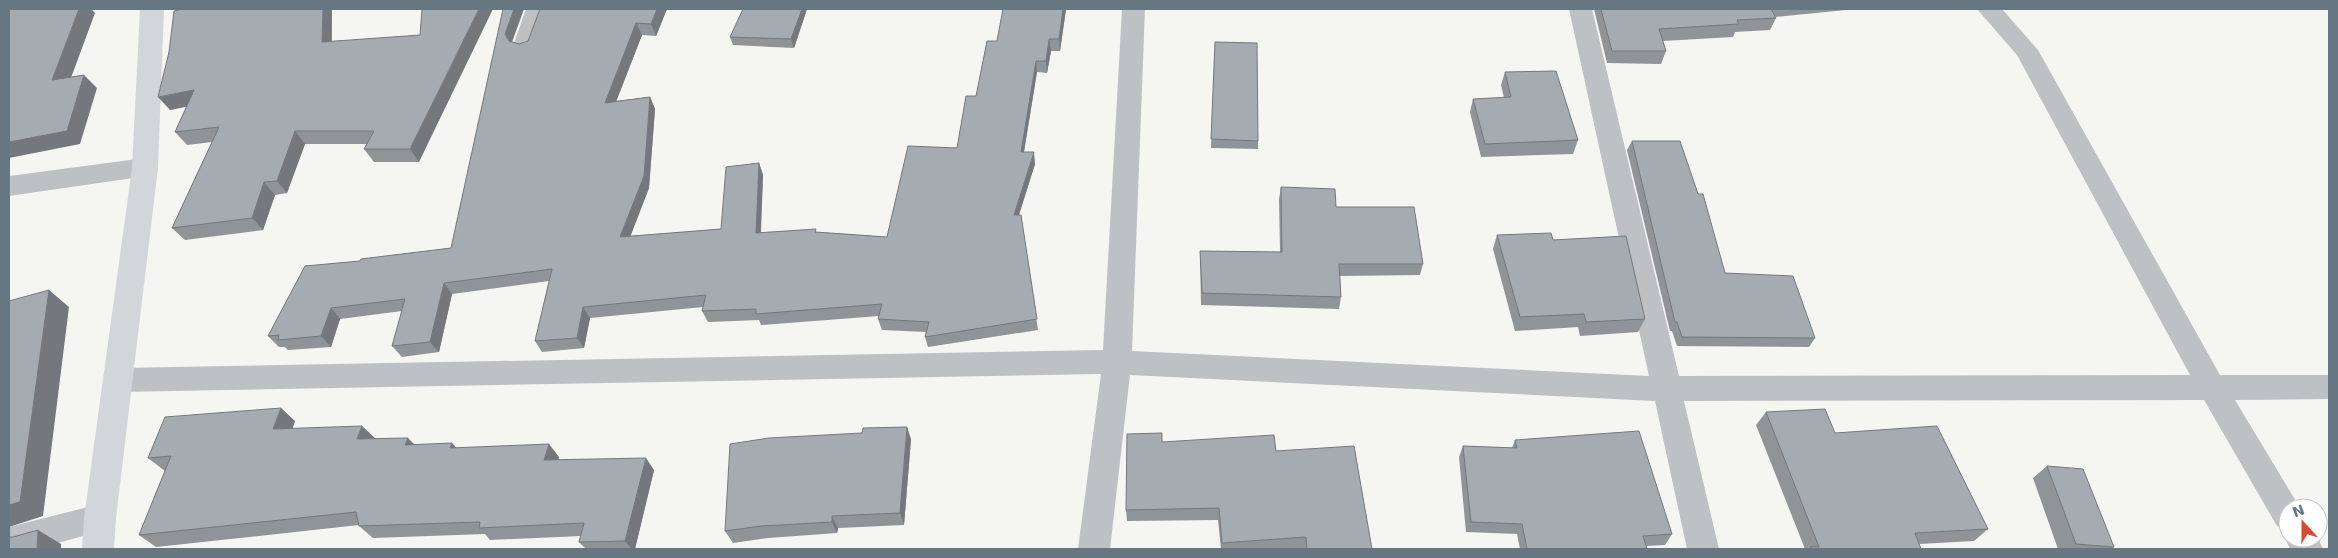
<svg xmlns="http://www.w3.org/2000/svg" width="2338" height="558" font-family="'DejaVu Sans',sans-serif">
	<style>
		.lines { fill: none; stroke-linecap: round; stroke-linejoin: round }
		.minor { fill: #bdc1c4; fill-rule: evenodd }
		.primary { fill: #d2d6d9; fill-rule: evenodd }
		.wall { fill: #8e9498 }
		.shaded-wall { fill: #74787c }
		.building { fill: #a5acb1; stroke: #74787c }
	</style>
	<rect width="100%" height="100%" fill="#f5f5f2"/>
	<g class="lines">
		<!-- minor -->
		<path class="minor" d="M 526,9 L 549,9 L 533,52 L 525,54 L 517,52 L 513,46 Z
			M 1122,9 L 1145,9 L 1132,351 L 1649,376 L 1569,9 L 1592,9 L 1679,376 L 2190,375 L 2017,55 L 1977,9 L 2002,9 L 2038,50 L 2220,375 L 2329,375 L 2329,399 L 2235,400 L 2300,508 L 2288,508 L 2288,530 L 2277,526 L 2204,400 L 1684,401 L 1719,549 L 1687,549 L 1655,401 L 1130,375 L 1110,549 L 1078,549 L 1101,374 L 119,392 L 109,389 L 104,380 L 109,371 L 119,368 L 1103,350 Z
			M 145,158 L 154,161 L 158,168 L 154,175 L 9,196 L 9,176 Z
			M 100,504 L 111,508 L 116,518 L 111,528 L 37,549 L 9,549 L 9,527 Z
			M 2288,532 L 2288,538 L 2318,538 L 2323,549 L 2290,549 L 2285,538 Z"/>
		<!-- primary -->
		<path class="primary" d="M 140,9 L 164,9 L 158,168 L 116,518 L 114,549 L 82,549 L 84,518 L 132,168 Z"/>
	</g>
	<!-- wall -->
	<path class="wall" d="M 183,9 L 332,9 L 332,42 L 420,35 L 419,162 L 374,162 L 364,149 L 367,144 L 305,144 L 287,193 L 275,195 L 263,230 L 185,240 L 172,228 L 212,142 L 187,145 L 175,132 L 187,106 L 170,110 L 169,52 Z
		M 667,9 L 656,36 L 642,35 L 616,101 L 650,97 L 655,109 L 649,188 L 630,236 L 721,229 L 759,163 L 763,175 L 761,233 L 817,232 L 887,237 L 957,148 L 997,41 L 1066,9 L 1060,51 L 1051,51 L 1047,73 L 1037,72 L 1024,152 L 1035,164 L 1019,215 L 1021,215 L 1038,330 L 928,347 L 925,337 L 926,332 L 882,330 L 878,319 L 879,316 L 761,325 L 759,320 L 708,322 L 702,311 L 703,307 L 590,318 L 584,348 L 542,352 L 535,341 L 549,281 L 452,294 L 439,352 L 402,357 L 392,346 L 402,311 L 340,319 L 331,347 L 288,350 L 285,347 L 279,347 L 268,336 L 360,261 L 451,248 L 512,42 L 519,44 Z
		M 807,9 L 794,48 L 733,45 L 730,37 Z
		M 1594,9 L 1856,9 L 1775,17 L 1776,18 L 1770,30 L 1735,32 L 1733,37 L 1663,41 L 1666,51 L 1661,64 L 1607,63 Z
		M 1215,42 L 1258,141 L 1258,149 L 1211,148 Z
		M 1505,72 L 1578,140 L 1573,154 L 1481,157 L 1470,112 L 1473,99 L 1504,98 L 1501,85 Z
		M 1632,141 L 1725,273 L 1815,338 L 1809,347 L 1677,346 L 1672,331 L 1670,331 L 1627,150 Z
		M 1281,187 L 1336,207 L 1423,264 L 1420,275 L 1340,276 L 1341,297 L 1339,309 L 1201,305 L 1200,251 L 1280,252 L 1279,199 Z
		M 1497,235 L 1553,240 L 1645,319 L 1638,332 L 1580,336 L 1578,327 L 1515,331 L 1493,249 Z
		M 1766,412 L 1835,433 L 1988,529 L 1974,541 L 1919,544 L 1921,549 L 1805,549 L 1756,425 Z
		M 295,421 L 292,428 L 375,438 L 414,444 L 559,457 L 558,460 L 654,470 L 635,549 L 586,549 L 579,542 L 581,536 L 490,540 L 485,534 L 373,538 L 359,526 L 359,525 L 156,547 L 139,535 L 165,471 L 148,458 Z
		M 911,439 L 904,525 L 838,528 L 837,533 L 768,538 L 733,543 L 725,531 Z
		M 1515,440 L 1672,534 L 1665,545 L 1646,546 L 1647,549 L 1520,549 L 1517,534 L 1466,532 L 1459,457 L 1463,446 L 1512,448 Z
		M 1162,442 L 1276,451 L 1372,549 L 1304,549 L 1304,548 L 1285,549 L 1221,549 L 1218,520 L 1127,521 L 1126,510 Z
		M 2047,466 L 2114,547 L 2111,549 L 2058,549 L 2033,478 Z"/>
	<!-- shaded-wall -->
	<path class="shaded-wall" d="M 79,9 L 92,9 L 92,10 L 95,13 L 65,94 L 52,80 Z
		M 323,9 L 332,9 L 331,55 L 322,42 Z
		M 479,9 L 493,9 L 419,162 L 410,149 Z
		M 514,9 L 524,9 L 511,45 L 505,34 Z
		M 657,9 L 667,9 L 656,36 L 651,24 Z
		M 802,9 L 807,9 L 794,48 L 791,39 Z
		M 1063,9 L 1066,9 L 1060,51 L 1059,39 Z
		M 636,23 L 642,35 L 611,115 L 605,103 Z
		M 1049,39 L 1051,51 L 1047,73 L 1046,61 Z
		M 1036,61 L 1037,72 L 1022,163 L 1021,152 Z
		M 84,75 L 97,88 L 80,144 L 9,158 L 9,142 Z
		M 194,90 L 205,103 L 170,110 L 158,97 Z
		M 650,97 L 655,109 L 649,188 L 626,248 L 620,237 Z
		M 295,131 L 305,144 L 287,193 L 277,181 Z
		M 1034,152 L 1035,164 L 1015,227 L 1014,215 Z
		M 759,163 L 763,175 L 760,245 L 756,233 Z
		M 264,182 L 275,195 L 263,230 L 252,218 Z
		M 444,283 L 452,294 L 439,352 L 430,342 Z
		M 49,290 L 69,307 L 43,516 L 9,527 L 9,505 Z
		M 583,307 L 590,318 L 584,348 L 577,338 Z
		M 331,308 L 340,319 L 331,347 L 321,336 Z
		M 281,408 L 295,421 L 288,442 L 273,429 Z
		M 362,426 L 375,438 L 357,439 Z
		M 907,427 L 911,439 L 904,525 L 900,513 Z
		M 408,438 L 420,450 L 405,445 Z
		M 452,443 L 464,456 L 450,448 Z
		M 549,444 L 559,457 L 554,473 L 544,460 Z
		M 646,458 L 654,470 L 635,549 L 632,549 L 625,541 Z
		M 832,516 L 838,528 L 837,533 L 832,522 Z
		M 38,530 L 61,544 L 61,549 L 37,549 Z"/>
	<!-- building -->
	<path class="building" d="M 9,9 L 79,9 L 52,80 L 84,75 L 67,131 L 9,142 Z
		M 183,9 L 323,9 L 322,42 L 420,35 L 422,9 L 479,9 L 410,149 L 364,149 L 374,131 L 295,131 L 277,181 L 264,182 L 252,218 L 172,228 L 219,127 L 175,132 L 194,90 L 158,97 L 169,52 L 174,11 Z
		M 503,9 L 514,9 L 505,34 L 509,41 L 519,44 L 528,41 L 540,9 L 657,9 L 651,24 L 636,23 L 605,103 L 650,97 L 644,176 L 620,237 L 721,229 L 726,167 L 759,163 L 756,233 L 816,229 L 815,232 L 887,237 L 908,146 L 957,148 L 966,96 L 976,96 L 987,41 L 997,41 L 1003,9 L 1063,9 L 1059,39 L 1049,39 L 1046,61 L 1036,61 L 1021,152 L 1034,152 L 1014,215 L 1021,215 L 1037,319 L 925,337 L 929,322 L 878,319 L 882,304 L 756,314 L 756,309 L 702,311 L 706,295 L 583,307 L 577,338 L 535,341 L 552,269 L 444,283 L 430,342 L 392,346 L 405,299 L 331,308 L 321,336 L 278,340 L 279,335 L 268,336 L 305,266 L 360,261 L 361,259 L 451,248 Z
		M 743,9 L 802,9 L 791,39 L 730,37 Z
		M 1601,9 L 1771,9 L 1776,18 L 1737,20 L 1739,24 L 1659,29 L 1666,51 L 1612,51 Z
		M 1215,42 L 1257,43 L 1258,141 L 1211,139 Z
		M 1556,71 L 1578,140 L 1485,144 L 1473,99 L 1511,97 L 1505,72 Z
		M 1632,141 L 1680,141 L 1698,194 L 1703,194 L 1725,273 L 1793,276 L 1815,338 L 1682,337 L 1677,322 L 1675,322 Z
		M 1281,187 L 1335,189 L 1336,207 L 1414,207 L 1423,264 L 1339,264 L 1341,297 L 1202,293 L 1200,251 L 1282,252 Z
		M 1551,233 L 1553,240 L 1626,236 L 1645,319 L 1586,322 L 1584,314 L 1520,317 L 1497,235 Z
		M 49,290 L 20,502 L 9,505 L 9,301 Z
		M 281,408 L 273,429 L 362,426 L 357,439 L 408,438 L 405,445 L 452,443 L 450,448 L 549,444 L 544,460 L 646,458 L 625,541 L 579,542 L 584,523 L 479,528 L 480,522 L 359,526 L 356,512 L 139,535 L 171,456 L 148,458 L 165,417 Z
		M 1825,409 L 1835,433 L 1937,426 L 1988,529 L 1915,533 L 1921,549 L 1811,549 L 1810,547 L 1819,547 L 1766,412 Z
		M 907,427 L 900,513 L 832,516 L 832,522 L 761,526 L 725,531 L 730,444 L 769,438 L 862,433 L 863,428 Z
		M 1639,431 L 1672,534 L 1643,536 L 1647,549 L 1527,549 L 1522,524 L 1471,522 L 1463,446 L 1517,448 L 1515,440 Z
		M 1162,433 L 1162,442 L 1274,435 L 1276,451 L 1354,446 L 1372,549 L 1307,549 L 1306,537 L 1222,543 L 1219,508 L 1126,510 L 1127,434 Z
		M 2047,466 L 2083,469 L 2114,547 L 2076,544 Z
		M 38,530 L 37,549 L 9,549 L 9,537 L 13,537 Z"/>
	<!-- border -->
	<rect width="2338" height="558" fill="none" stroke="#677781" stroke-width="20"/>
	<!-- north arrow -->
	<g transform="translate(2303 523) rotate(339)"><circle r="24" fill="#ffffff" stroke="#c2c9cd"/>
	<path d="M0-4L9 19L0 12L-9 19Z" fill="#d64b32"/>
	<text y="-8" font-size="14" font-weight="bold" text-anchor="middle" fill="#677781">N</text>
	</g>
</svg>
